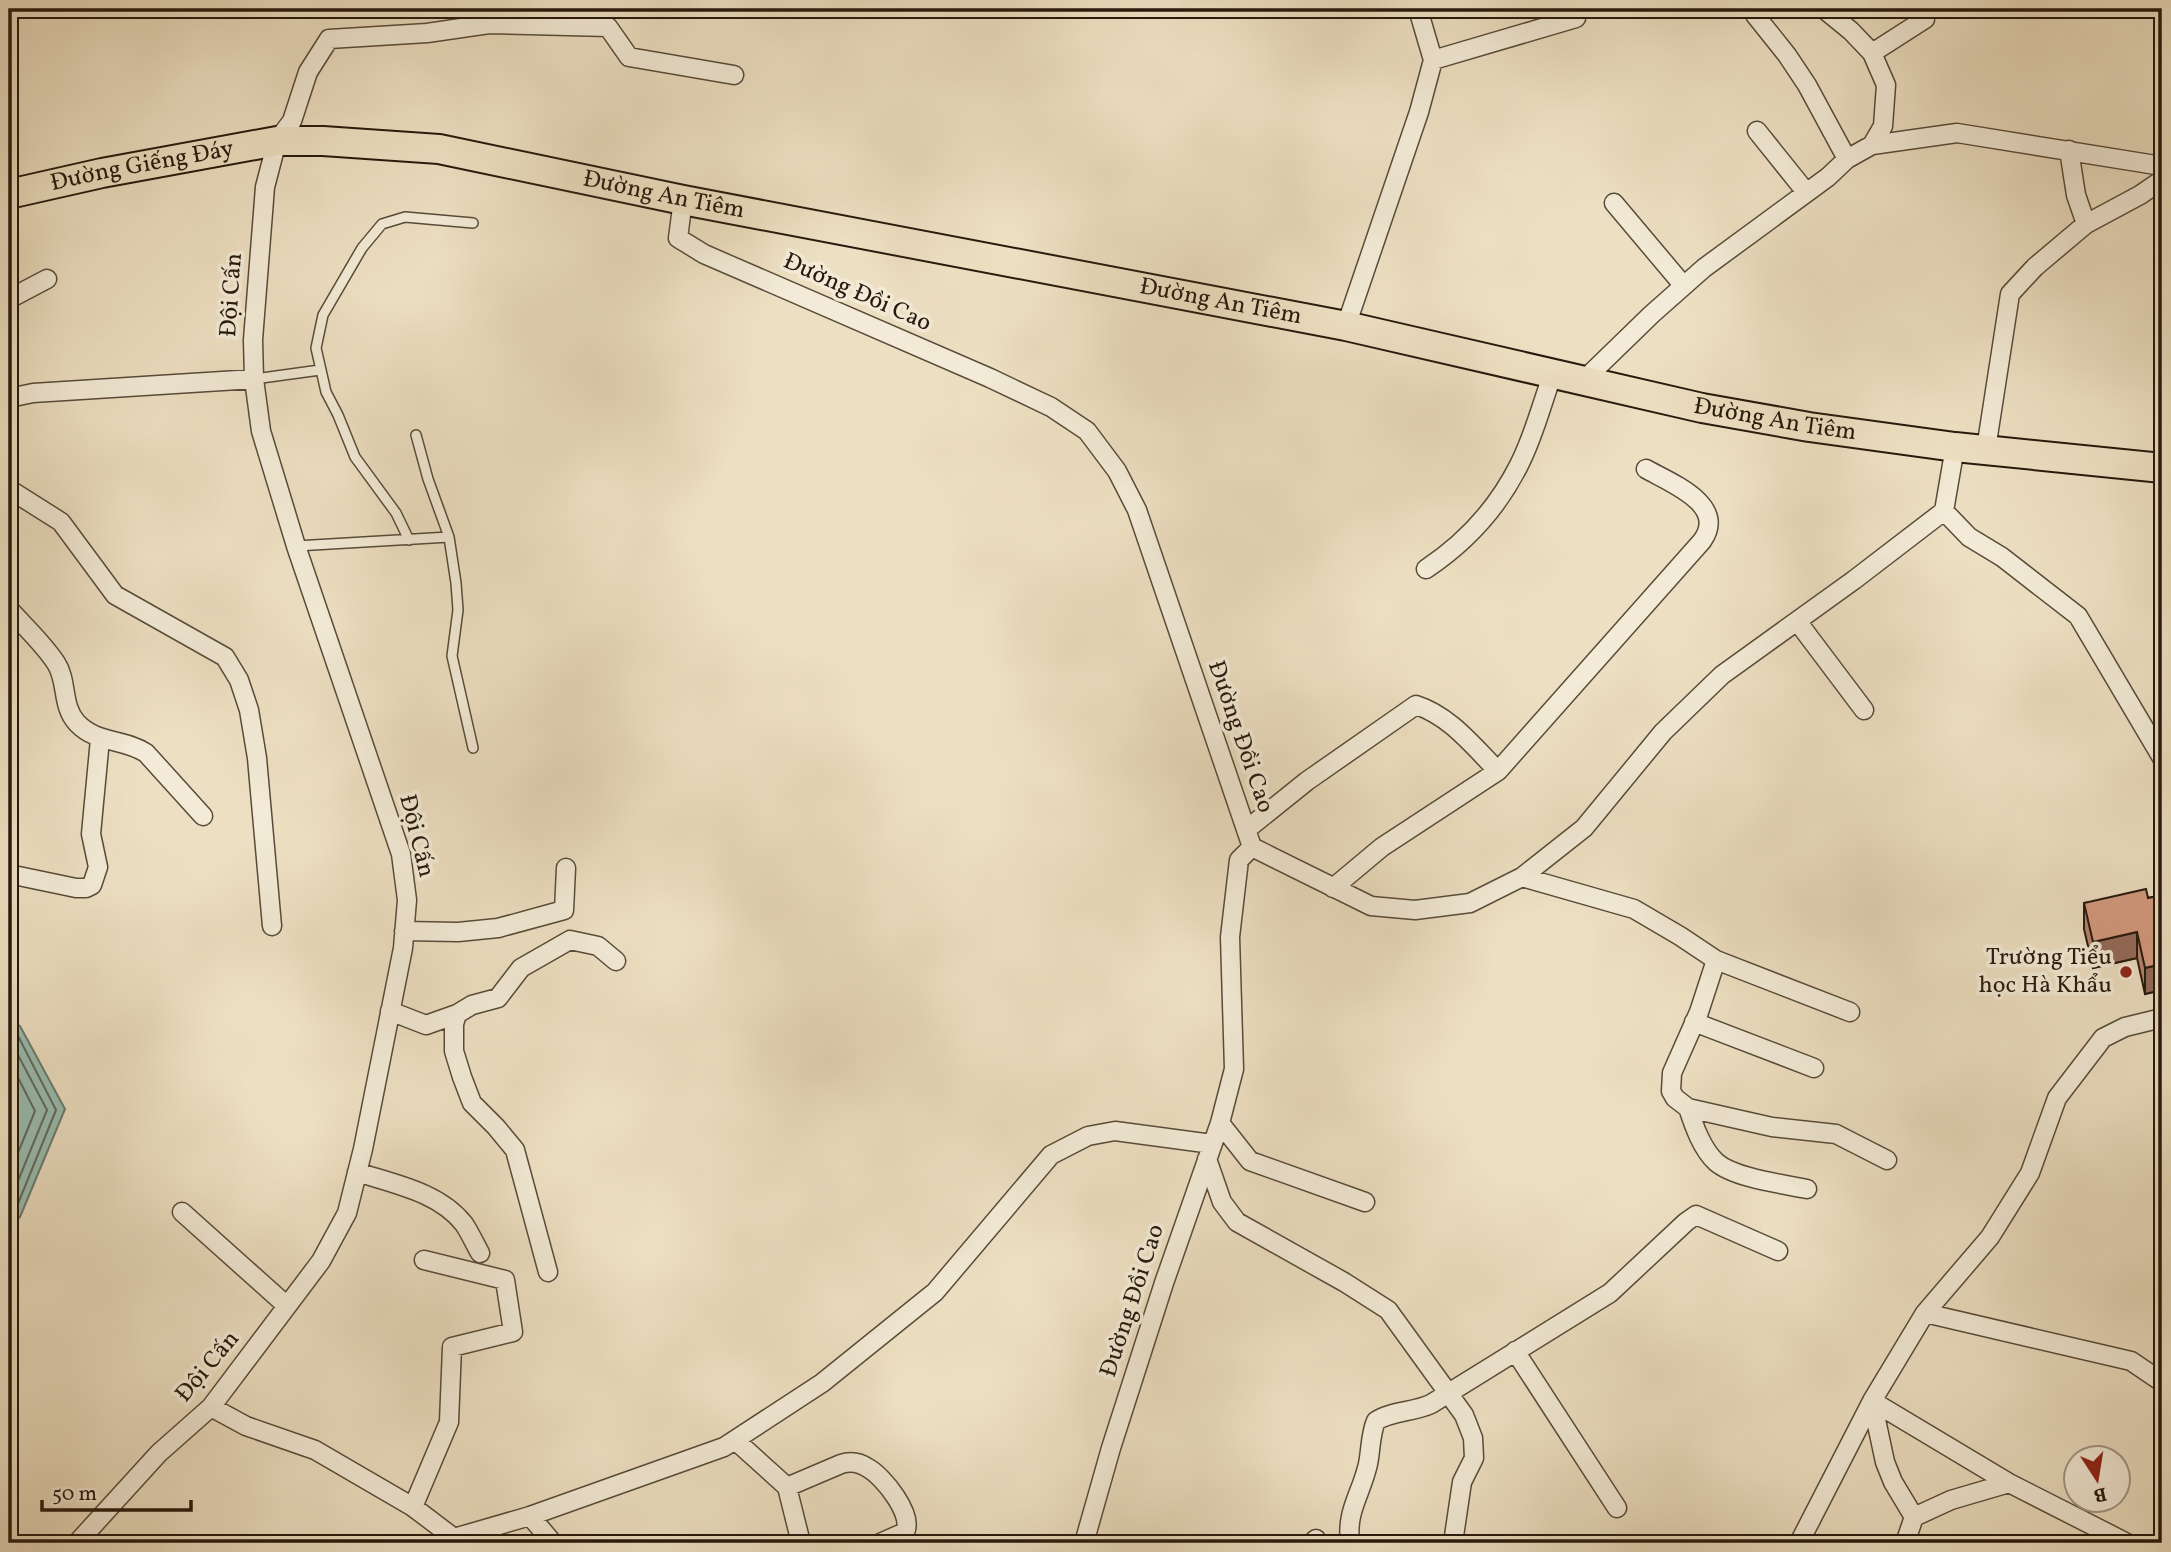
<svg xmlns="http://www.w3.org/2000/svg" width="2171" height="1552" font-family="Vollkorn,serif">
	<style>
		.water { fill: #99bdb1; stroke: #6b7b6f; stroke-width: 2 }
		.lines { fill: none; stroke-linecap: round; stroke-linejoin: round }
		.shore { stroke: #606b5f; stroke-width: 2 }
		.service-casing { stroke: #584b3a; stroke-width: 12 }
		.minor-casing { stroke: #584b3a; stroke-width: 21 }
		.primary-casing { stroke: #26190d; stroke-width: 32 }
		.service { stroke: #f3ebd7; stroke-width: 9 }
		.minor { stroke: #f3ebd7; stroke-width: 18 }
		.primary { stroke: #ede0c2; stroke-width: 28 }
		.wall { fill: #b6856e; stroke: #26190d; stroke-width: 2 }
		.shaded-wall { fill: #946c5a; stroke: #26190d; stroke-width: 2 }
		.building { fill: #d49b80; stroke: #26190d; stroke-width: 2 }
		.poi-dot { fill: #8f2418; stroke: #f3ebd7; stroke-width: 2.5 }
		.labels { text-anchor: middle; dominant-baseline: central; stroke-width: 7; stroke-linejoin: round; paint-order: stroke }
		.street-label { font-size: 24px; fill: #26190d; stroke: #f3ebd7 }
		.poi-label { font-size: 24px; fill: #26190d; stroke: #f3ebd7; text-anchor: end }
	</style>
	<rect width="100%" height="100%" fill="#ede0c2"/>
	<filter id="stains"><feTurbulence type="fractalNoise" baseFrequency=".00286" numOctaves="4"/><feColorMatrix values="0 0 0 0 .2 0 0 0 0 .09 0 0 0 0 .02 0 0 0 .5 -.17"/></filter>
	<radialGradient id="worn" r=".72"><stop offset=".6" stop-color="#630" stop-opacity="0"/><stop offset="1" stop-color="#630" stop-opacity=".3"/></radialGradient>
	<!-- water -->
	<path class="water" d="M 9,1021 L 20,1026 L 65,1109 L 20,1217 L 9,1225 Z"/>
	<g class="lines">
		<!-- shore -->
		<path class="shore" d="M 9,1029 L 16,1032 L 56,1110 L 15,1211 L 9,1216
			M 9,1038 L 47,1110 L 9,1203
			M 9,1060 L 35,1111 L 9,1175"/>
		<defs>
			<path id="service" d="M 254,379 L 320,370
				M 416,435 L 428,479 L 449,537 L 456,583 L 458,610 L 452,656 L 473,748
				M 409,540 L 396,513 L 355,457 L 338,415 L 326,392 L 316,348 L 323,315 L 362,248 L 382,224 L 405,217 L 473,223
				M 296,546 L 449,537"/>
			<path id="minor" d="M 1824,9 L 1851,31 L 1872,53 L 1886,85 L 1883,126 L 1872,145
				M 1755,15 L 1787,55 L 1807,85 L 1847,159
				M 1872,53 L 1925,19 L 1925,9
				M 1433,60 L 1576,18
				M 1757,131 L 1806,192
				M 2069,150 L 2076,195 L 2086,224
				M 683,200 L 678,238 L 704,254 L 990,378 L 1051,407 L 1087,431 L 1117,471 L 1137,510 L 1252,847 L 1239,860 L 1230,937 L 1234,1069 L 1220,1123 L 1164,1283 L 1111,1448 L 1084,1543
				M 1614,203 L 1683,285
				M 9,299 L 47,279
				M 1346,326 L 1419,112 L 1433,60 L 1418,9
				M 1584,380 L 1652,314 L 1704,268 L 1828,177 L 1847,159 L 1872,145 L 1957,133 L 2162,166
				M 9,398 L 33,393 L 254,379
				M 1986,449 L 2010,294 L 2035,267 L 2086,224 L 2140,195 L 2162,180
				M 9,489 L 61,522 L 115,595 L 225,657 L 239,680 L 249,710 L 257,758 L 272,926
				M 1944,511 L 1969,537 L 2002,557 L 2078,616 L 2162,758
				M 1426,569 C 1465,543 1498,507 1519,465 C 1534,436 1542,403 1553,373
				M 9,609 C 24,626 43,643 56,663 C 68,681 61,706 77,723 C 97,744 123,738 146,753 L 203,816
				M 1797,621 L 1864,710
				M 1246,830 L 1307,781 L 1416,705 C 1450,716 1473,746 1498,771
				M 1252,847 L 1371,906 L 1415,910 L 1470,903 L 1522,877 L 1584,828 L 1663,732 L 1722,675 L 1854,580 L 1944,511 L 1955,447
				M 9,874 L 76,888 L 86,888 L 92,885 L 98,867 L 91,834 L 100,739
				M 1522,877 L 1634,909 L 1680,936 L 1716,960 L 1699,1012 L 1672,1073 L 1671,1091 L 1675,1098 L 1688,1108 L 1772,1127 L 1836,1134 L 1887,1160
				M 1333,888 L 1382,847 L 1498,771 L 1702,541 C 1728,505 1671,483 1646,469
				M 404,931 L 458,932 L 498,928 L 564,910 L 566,868
				M 1716,960 L 1850,1012
				M 390,1011 L 426,1025 L 457,1014 L 472,1005 L 498,998 L 521,968 L 570,940 L 598,946 L 616,961
				M 457,1014 L 454,1024 L 454,1051 L 462,1077 L 472,1103 L 496,1127 L 515,1150 L 548,1272
				M 1694,1022 L 1814,1068
				M 1688,1108 C 1694,1126 1702,1149 1716,1162 C 1734,1178 1783,1184 1807,1189
				M 1220,1123 L 1250,1161 L 1365,1202
				M 1207,1159 L 1222,1202 L 1237,1222 L 1344,1282 L 1388,1310 L 1464,1415 L 1473,1438 L 1474,1458 L 1462,1482 L 1453,1543
				M 357,1172 C 394,1184 439,1192 464,1224 C 470,1233 475,1244 480,1253
				M 182,1212 L 287,1306
				M 1925,1313 L 2131,1361 L 2162,1382
				M 1515,1351 L 1617,1508
				M 1872,1401 L 2009,1483 L 2127,1543
				M 1872,1401 L 1885,1462 L 1893,1482 L 1914,1517
				M 211,1407 L 246,1426 L 315,1450 L 413,1507 L 454,1538 L 530,1516 L 724,1447 L 822,1383 L 935,1292 L 1051,1155 L 1088,1136 L 1115,1131 L 1212,1144
				M 735,1440 L 787,1487 L 801,1543
				M 787,1487 L 841,1464 C 850,1461 859,1462 868,1468 C 883,1476 914,1515 905,1532 L 880,1543
				M 413,1507 L 449,1422 L 452,1347 L 513,1332 L 505,1280 L 424,1260
				M 530,1516 L 553,1543
				M 77,1543 L 159,1453 L 211,1407 L 321,1261 L 347,1213 L 363,1149 L 403,948 L 407,900 L 401,854 L 296,546 L 261,431 L 254,379 L 253,340 L 265,187 L 277,141 L 292,121 L 308,72 L 329,39 L 427,33 L 489,24 L 608,27 L 629,57 L 734,75
				M 1312,1543 L 1316,1539
				M 1350,1543 C 1346,1510 1361,1495 1368,1464 C 1371,1450 1370,1435 1376,1421 C 1391,1411 1414,1412 1431,1404 L 1610,1293 L 1686,1222 L 1696,1215 L 1778,1251
				M 1799,1543 L 1872,1401 L 1925,1313 L 1990,1237 L 2030,1173 L 2057,1098 L 2103,1038 L 2125,1027 L 2162,1018
				M 1905,1543 L 1914,1517 L 1951,1500 L 2009,1483"/>
			<g id="primary">
				<path id="s1" d="M 9,194 L 102,173 L 277,141 L 323,141 L 439,149 L 683,200 L 1346,326 L 1702,408 L 1809,427 L 1955,447 L 2162,468"/>
			</g>
		</defs>
		<!-- service casing -->
		<use href="#service" class="service-casing"/>
		<!-- minor casing -->
		<use href="#minor" class="minor-casing"/>
		<!-- primary casing -->
		<use href="#primary" class="primary-casing"/>
		<!-- service -->
		<use href="#service" class="service"/>
		<!-- minor -->
		<use href="#minor" class="minor"/>
		<!-- primary -->
		<use href="#primary" class="primary"/>
	</g>
	<!-- wall -->
	<path class="wall" d="M 2162,895 L 2162,990 L 2145,994 L 2137,958 L 2093,968 L 2084,929 L 2084,903 L 2148,898 Z"/>
	<!-- shaded-wall -->
	<path class="shaded-wall" d="M 2137,932 L 2137,958 L 2093,968 L 2093,942 Z
		M 2162,964 L 2162,990 L 2145,994 L 2145,968 Z"/>
	<!-- building -->
	<path class="building" d="M 2146,889 L 2148,898 L 2162,895 L 2162,964 L 2145,968 L 2137,932 L 2093,942 L 2084,903 Z"/>
	<!-- markers -->
	<circle class="poi-dot" cx="2126" cy="972" r="7"/>
	<g class="labels">
		<!-- street labels -->
		<g class="street-label">
			<text stroke="none"><textPath href="#s1" startOffset="136">Đường Giếng Đáy</textPath></text>
			<text stroke="none"><textPath href="#s1" startOffset="665">Đường An Tiêm</textPath></text>
			<text transform="translate(857 293) rotate(24)">Đường Đồi Cao</text>
			<text transform="translate(232 295) rotate(-86)">Đội Cấn</text>
			<text stroke="none"><textPath href="#s1" startOffset="1232">Đường An Tiêm</textPath></text>
			<text stroke="none"><textPath href="#s1" startOffset="1799">Đường An Tiêm</textPath></text>
			<text transform="translate(1240 737) rotate(71)">Đường Đồi Cao</text>
			<text transform="translate(416 836) rotate(76)">Đội Cấn</text>
			<text transform="translate(1133 1301) rotate(-72)">Đường Đồi Cao</text>
			<text transform="translate(208 1367) rotate(-50)">Đội Cấn</text>
		</g>
		<!-- poi labels -->
		<g class="poi-label">
			<text x="2112" y="958">Trường Tiểu<tspan x="2112" dy="28">học Hà Khẩu</tspan></text>
		</g>
	</g>
	<!-- margin -->
	<rect width="2171" height="1552" fill="none" stroke="#ede0c2" stroke-width="35"/>
	<rect x="10" y="10" width="2150" height="1531" fill="none" stroke="#26190d" stroke-width="3.5"/>
	<rect x="18" y="18" width="2136" height="1517" fill="none" stroke="#26190d" stroke-width="2"/>
	<!-- north arrow -->
	<g transform="translate(2097 1479) rotate(168)"><circle r="33" fill="#f3ebd7" stroke="#a19786" stroke-width="2"/>
	<path d="M0-5L12 26L0 18L-12 26Z" fill="#8f2418"/>
	<text y="-10" font-size="19" font-weight="bold" text-anchor="middle" fill="#26190d">B</text>
	</g>
	<!-- scale -->
	<path d="M42 1500v10h149v-10" fill="none" stroke="#26190d" stroke-width="3.5"/>
	<text x="52" y="1500" font-size="21" fill="#26190d" stroke="#f3ebd7" stroke-width="5" paint-order="stroke">50 m</text>
	<rect width="100%" height="100%" filter="url(#stains)"/>
	<rect width="100%" height="100%" fill="url(#worn)"/>
</svg>
